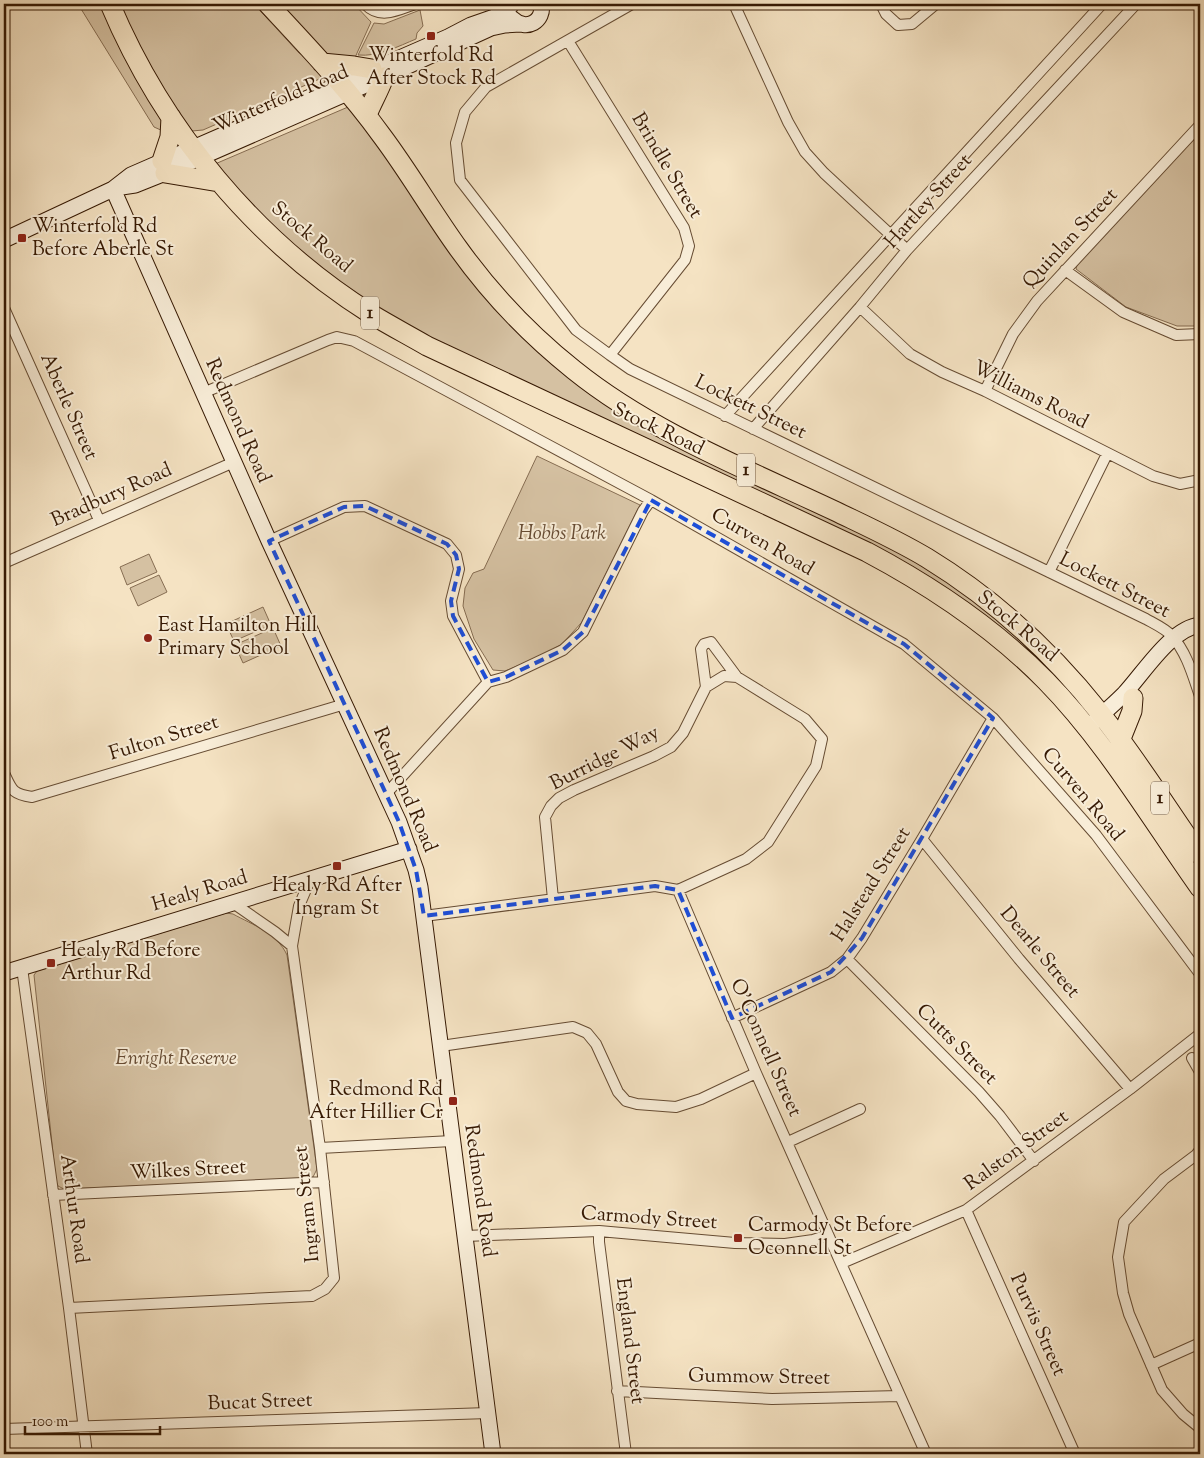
<svg xmlns="http://www.w3.org/2000/svg" width="1204" height="1458" font-family="'Sorts Mill Goudy',serif">
	<style>
		.green { fill: #d5c1a2; stroke: #866d52 }
		.lines { fill: none; stroke-linecap: round; stroke-linejoin: round }
		.street-casing { stroke: #664c33; stroke-width: 12 }
		.secondary-casing { stroke: #361903; stroke-width: 17 }
		.highway-casing { stroke: #361903; stroke-width: 21 }
		.street { stroke: #f8edd8; stroke-width: 10 }
		.secondary { stroke: #f8edd8; stroke-width: 15 }
		.highway { stroke: #f5e3c3; stroke-width: 19 }
		.marked { fill: none; stroke: #1d4ed8; stroke-width: 4; stroke-dasharray: 10 6; stroke-linejoin: round }
		.poi-dot { fill: #8f2418; stroke: #f8edd8; stroke-width: 2 }
		.labels { text-anchor: middle; dominant-baseline: central; stroke-width: 4; stroke-linejoin: round; paint-order: stroke }
		.shield { fill: #f8edd8; stroke: #705943; stroke-width: 1 }
		.shield-label { font-size: 19px; font-weight: bold; fill: #361903 }
		.poi-label { font-size: 20px; fill: #361903; stroke: #f8edd8; text-anchor: start }
		.street-label { font-size: 20px; fill: #361903; stroke: #f8edd8 }
		.park-label { font-size: 20px; font-style: italic; fill: #664b33; stroke: #f8edd8 }
	</style>
	<rect width="100%" height="100%" fill="#f5e3c3"/>
	<filter id="stains"><feTurbulence type="fractalNoise" baseFrequency=".004" numOctaves="4"/><feColorMatrix values="0 0 0 0 .2 0 0 0 0 .09 0 0 0 0 .02 0 0 0 .5 -.17"/></filter>
	<radialGradient id="worn" r=".72"><stop offset=".6" stop-color="#630" stop-opacity="0"/><stop offset="1" stop-color="#630" stop-opacity=".3"/></radialGradient>
	<!-- green -->
	<path class="green" d="M 78,4 L 100,4 L 163,119 L 163,131 L 154,127 Z
		M 116,4 L 254,4 L 299,53 L 312,61 L 324,77 L 203,130 L 192,131 L 184,125 Z
		M 276,4 L 354,4 L 371,22 L 353,62 L 332,57 L 315,44 Z
		M 420,10 L 423,26 L 417,33 L 416,39 C 399,46 378,57 358,55 L 374,23 L 384,24 Z
		M 348,107 L 567,374 L 922,563 L 1005,621 L 1090,711 L 1088,715 L 997,627 L 432,340 L 362,300 L 276,231 L 215,164 Z
		M 1200,133 L 1200,326 L 1177,326 L 1126,307 L 1076,269 L 1078,261 Z
		M 537,456 L 640,505 L 582,622 L 562,644 L 541,656 L 505,671 L 493,670 L 474,639 L 463,606 L 465,588 L 473,573 L 484,569 Z
		M 149,554 L 157,572 L 127,585 L 120,567 Z
		M 159,575 L 167,592 L 138,606 L 130,588 Z
		M 263,607 L 271,625 L 234,641 L 226,624 Z
		M 273,628 L 281,646 L 243,663 L 235,645 Z
		M 226,913 L 233,914 C 253,925 277,933 287,955 L 317,1169 L 313,1177 L 306,1179 L 64,1189 L 58,1186 L 56,1181 L 34,975 L 37,971 Z"/>
	<g class="lines">
		<defs>
			<path id="street" d="M 365,4 C 380,20 398,10 415,4
				M 632,4 L 486,87 L 465,112 L 456,143 L 460,180 L 576,330 L 610,355 L 630,369 L 1146,619 C 1155,624 1166,629 1172,636 C 1187,653 1193,676 1200,696
				M 734,4 L 788,122 L 805,152 L 824,173 L 907,250
				M 881,4 L 886,14 L 898,25 L 912,24 L 936,4
				M 568,41 L 684,228 L 689,246 L 685,260 L 610,355
				M 1065,270 L 1123,312 L 1176,335 L 1200,334
				M 860,307 L 910,354 L 942,372 L 985,391 L 1153,476 L 1180,484 L 1200,480
				M 4,308 L 99,520
				M 985,391 L 1013,334 L 1037,301 L 1200,125
				M 203,393 L 328,340 L 337,337 L 354,341 L 651,500 L 904,644 L 993,718 L 1096,835 L 1200,974
				M 725,416 L 1102,4
				M 753,429 L 860,307 L 907,250 L 1136,4
				M 269,541 L 344,507 L 365,506 L 447,544 L 456,555 L 459,569 L 451,601 L 453,616 L 488,682
				M 4,563 L 234,462
				M 1049,572 L 1107,454
				M 706,687 L 701,649 L 704,644 L 711,642 L 737,677
				M 4,773 C 12,790 12,794 32,797 L 345,704
				M 386,794 L 488,682 L 506,677 L 563,650 L 583,632 L 643,511 L 651,500
				M 922,839 L 1019,959 L 1130,1089
				M 553,899 L 545,817 L 551,806 L 559,798 L 574,790 L 654,756 L 671,747 L 683,733 L 706,687 L 724,676 L 737,677 L 805,719 L 822,739 L 816,766 L 768,842 L 746,859 L 678,890
				M 233,903 L 275,932 L 292,946
				M 424,916 L 655,886 L 678,890 L 756,1073 L 926,1454
				M 847,959 L 979,1092 L 1000,1116 L 1034,1161
				M 22,968 L 69,1308 L 87,1454
				M 732,1018 L 831,972 L 847,959 L 862,938 L 922,839 L 993,718
				M 441,1046 L 573,1027 L 587,1033 L 596,1044 L 618,1092 L 626,1101 L 637,1104 L 676,1107 L 701,1099 L 756,1073
				M 1192,1058 L 1200,1072
				M 788,1142 L 860,1109
				M 320,1148 L 452,1141
				M 1200,1150 L 1196,1155 L 1164,1179 L 1124,1222 L 1118,1257 L 1123,1293 L 1129,1314 L 1162,1390 L 1183,1414 L 1200,1428
				M 53,1195 L 324,1182
				M 966,1210 L 1075,1454
				M 599,1231 L 599,1242 L 626,1454
				M 465,1236 L 599,1231 L 735,1243 L 785,1244 L 813,1240 L 828,1235
				M 842,1263 L 966,1210 L 1130,1089 L 1200,1034
				M 69,1308 L 312,1296 L 325,1289 L 334,1278 L 320,1148 L 292,946 L 299,906 L 310,880
				M 1151,1365 L 1200,1343
				M 617,1391 L 772,1399 L 900,1396
				M 4,1429 L 488,1413"/>
			<path id="secondary" d="M 513,19 C 526,32 545,21 541,4
				M 115,188 L 135,185 L 165,173 L 384,77 L 491,28 L 505,25 L 520,24
				M 113,189 L 269,541 L 399,822 L 416,870 L 420,887 L 493,1454
				M 4,240 L 113,189 L 131,175 L 448,37 L 471,25 L 494,17 L 510,7
				M 1087,728 C 1099,717 1112,706 1124,694 C 1143,674 1171,628 1200,625
				M 4,973 L 409,849"/>
			<path id="highway" d="M 110,4 C 163,130 255,241 371,314 C 389,325 408,335 427,346 L 867,552 C 933,587 993,627 1046,681 C 1105,741 1151,819 1200,888
				M 268,4 C 307,46 348,89 382,136 C 409,172 432,212 458,248 C 491,294 530,335 574,370 C 651,432 746,469 835,511 C 866,526 897,540 927,558 C 994,599 1051,651 1100,713 C 1136,758 1167,808 1200,855
				M 322,63 L 354,66 L 372,69
				M 367,115 C 372,102 379,91 384,77
				M 162,161 L 170,137 L 171,117
				M 165,173 L 219,182
				M 1120,741 L 1132,711 L 1133,698"/>
		</defs>
		<!-- street casing -->
		<use href="#street" class="street-casing"/>
		<!-- secondary casing -->
		<use href="#secondary" class="secondary-casing"/>
		<!-- highway casing -->
		<use href="#highway" class="highway-casing"/>
		<!-- street -->
		<use href="#street" class="street"/>
		<!-- secondary -->
		<use href="#secondary" class="secondary"/>
		<!-- highway -->
		<use href="#highway" class="highway"/>
	</g>
	<!-- marked area -->
	<path class="marked" d="M 651,500 L 904,644 L 993,718 L 862,938 L 831,972 L 732,1018 L 678,890 L 655,886 L 424,916 L 416,870 L 399,822 L 269,541 L 344,507 L 365,506 L 447,544 L 456,555 L 459,569 L 451,601 L 453,616 L 488,682 L 506,677 L 563,650 L 583,632 Z"/>
	<!-- markers -->
	<g class="poi-dot">
		<rect x="426" y="31" width="10" height="10" rx="2.5"/>
		<rect x="17" y="233" width="10" height="10" rx="2.5"/>
		<circle cx="148" cy="638" r="5"/>
		<rect x="332" y="861" width="10" height="10" rx="2.5"/>
		<rect x="46" y="958" width="10" height="10" rx="2.5"/>
		<rect x="448" y="1096" width="10" height="10" rx="2.5"/>
		<rect x="733" y="1233" width="10" height="10" rx="2.5"/>
	</g>
	<g class="labels">
		<!-- shield labels -->
		<g class="shield">
			<rect x="361" y="296.5" width="18" height="33" rx="4"/>
			<rect x="737" y="453.5" width="18" height="33" rx="4"/>
			<rect x="1151" y="781.5" width="18" height="33" rx="4"/>
		</g>
		<g class="shield-label">
			<text x="370" y="313">1</text>
			<text x="746" y="470">1</text>
			<text x="1160" y="798">1</text>
		</g>
		<!-- poi labels -->
		<g class="poi-label">
			<text x="431" y="56" text-anchor="middle">Winterfold Rd<tspan x="431" dy="23">After Stock Rd</tspan></text>
			<text x="32" y="227">Winterfold Rd<tspan x="32" dy="23">Before Aberle St</tspan></text>
			<text x="158" y="626">East Hamilton Hill<tspan x="158" dy="23">Primary School</tspan></text>
			<text x="337" y="886" text-anchor="middle">Healy Rd After<tspan x="337" dy="23">Ingram St</tspan></text>
			<text x="61" y="951">Healy Rd Before<tspan x="61" dy="23">Arthur Rd</tspan></text>
			<text x="443" y="1090" text-anchor="end">Redmond Rd<tspan x="443" dy="23">After Hillier Cr</tspan></text>
			<text x="748" y="1226">Carmody St Before<tspan x="748" dy="23">Oconnell St</tspan></text>
		</g>
		<!-- street labels -->
		<g class="street-label">
			<text transform="translate(281 100) rotate(-23)">Winterfold Road</text>
			<text transform="translate(666 166) rotate(59)">Brindle Street</text>
			<text transform="translate(929 202) rotate(-48)">Hartley Street</text>
			<text transform="translate(311 238) rotate(40)">Stock Road</text>
			<text transform="translate(1071 239) rotate(-47)">Quinlan Street</text>
			<text transform="translate(1030 396) rotate(27)">Williams Road</text>
			<text transform="translate(68 407) rotate(66)">Aberle Street</text>
			<text transform="translate(750 408) rotate(26)">Lockett Street</text>
			<text transform="translate(237 421) rotate(66)">Redmond Road</text>
			<text transform="translate(658 430) rotate(25)">Stock Road</text>
			<text transform="translate(112 496) rotate(-24)">Bradbury Road</text>
			<text transform="translate(762 543) rotate(30)">Curven Road</text>
			<text transform="translate(1114 586) rotate(27)">Lockett Street</text>
			<text transform="translate(1017 627) rotate(40)">Stock Road</text>
			<text transform="translate(164 739) rotate(-17)">Fulton Street</text>
			<text transform="translate(605 759) rotate(-27)">Burridge Way</text>
			<text transform="translate(404 790) rotate(67)">Redmond Road</text>
			<text transform="translate(1082 795) rotate(50)">Curven Road</text>
			<text transform="translate(872 885) rotate(-58)">Halstead Street</text>
			<text transform="translate(200 892) rotate(-17)">Healy Road</text>
			<text transform="translate(1039 953) rotate(50)">Dearle Street</text>
			<text transform="translate(956 1045) rotate(45)">Cutts Street</text>
			<text transform="translate(765 1048) rotate(66)">O'Connell Street</text>
			<text transform="translate(1017 1151) rotate(-36)">Ralston Street</text>
			<text transform="translate(188 1171) rotate(-3)">Wilkes Street</text>
			<text transform="translate(479 1191) rotate(82)">Redmond Road</text>
			<text transform="translate(308 1204) rotate(-96)">Ingram Street</text>
			<text transform="translate(73 1209) rotate(82)">Arthur Road</text>
			<text transform="translate(649 1219) rotate(4)">Carmody Street</text>
			<text transform="translate(1037 1325) rotate(66)">Purvis Street</text>
			<text transform="translate(629 1341) rotate(83)">England Street</text>
			<text transform="translate(759 1378) rotate(1)">Gummow Street</text>
			<text transform="translate(260 1403) rotate(-2)">Bucat Street</text>
		</g>
		<!-- park labels -->
		<g class="park-label">
			<text x="562" y="534">Hobbs Park</text>
			<text x="176" y="1059">Enright Reserve</text>
		</g>
	</g>
	<!-- margin -->
	<rect width="1204" height="1458" fill="none" stroke="#f5e3c3" stroke-width="20"/>
	<rect x="5" y="5" width="1194" height="1448" fill="none" stroke="#361903" stroke-width="2.5"/>
	<rect x="10" y="10" width="1184" height="1438" fill="none" stroke="#361903"/>
	<!-- scale -->
	<path d="M25 1426v8h135v-8" fill="none" stroke="#361903" stroke-width="2.5"/>
	<text x="32" y="1426" font-size="15" fill="#361903" stroke="#f8edd8" stroke-width="4" paint-order="stroke">100 m</text>
	<rect width="100%" height="100%" filter="url(#stains)"/>
	<rect width="100%" height="100%" fill="url(#worn)"/>
</svg>
